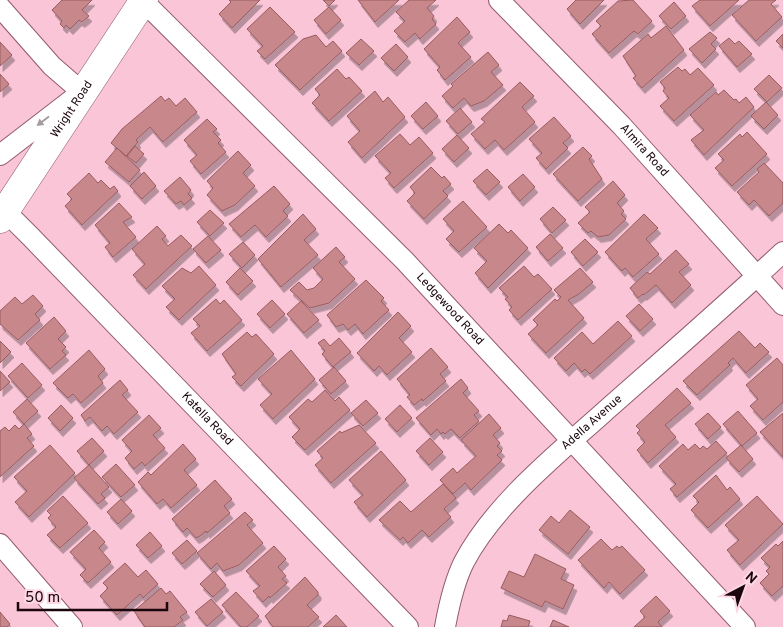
<svg xmlns="http://www.w3.org/2000/svg" width="783" height="627" font-family="Overpass,sans-serif">
	<style>
		.building { fill: #c8888b; stroke: #975b5f; filter: url(#shadow) }
		.lines { fill: none; stroke-linecap: round; stroke-linejoin: round }
		.street-casing { stroke: #945b70; stroke-width: 22 }
		.secondary-casing { stroke: #945b70; stroke-width: 29 }
		.street { stroke: #fff; stroke-width: 20 }
		.secondary { stroke: #fff; stroke-width: 28 }
		.oneway { fill: #a49b9f }
		.labels { text-anchor: middle; dominant-baseline: central; stroke-width: 4.5; stroke-linejoin: round; paint-order: stroke }
		.street-label { font-size: 12px; fill: #1b060e; stroke: #fed7e4 }
	</style>
	<defs>
		<filter id="shadow"><feDropShadow dx="3" dy="5.5" stdDeviation="0" flood-color="#0004"/></filter>
	</defs>
	<rect width="100%" height="100%" fill="#f9c5d7"/>
	<!-- building -->
	<path class="building" d="M 62,0 L 92,0 L 82,10 L 89,16 L 82,22 L 79,20 L 70,29 L 66,25 L 64,28 L 60,24 L 62,21 L 52,10 Z
		M 229,0 L 260,0 L 232,28 L 219,14 L 231,2 Z
		M 323,0 L 335,0 L 329,6 Z
		M 358,0 L 399,0 L 375,22 Z
		M 409,0 L 436,0 L 427,8 L 434,16 L 432,19 L 436,24 L 420,39 L 415,33 L 405,42 L 394,31 L 405,21 L 396,12 Z
		M 576,0 L 604,0 L 580,24 L 567,9 Z
		M 633,0 L 652,21 L 638,34 L 634,31 L 609,53 L 592,34 L 601,26 L 596,21 L 618,1 Z
		M 700,0 L 739,0 L 710,26 L 692,6 Z
		M 749,0 L 776,0 L 771,4 L 782,17 L 756,41 L 732,15 Z
		M 674,2 L 686,16 L 671,29 L 659,16 Z
		M 270,7 L 295,32 L 265,59 L 257,51 L 263,46 L 247,29 Z
		M 329,7 L 341,20 L 326,34 L 314,20 Z
		M 457,17 L 470,32 L 458,43 L 471,57 L 445,80 L 437,70 L 440,67 L 424,49 Z
		M 666,26 L 684,50 L 642,88 L 633,78 L 636,76 L 623,56 L 648,34 L 651,38 Z
		M 710,32 L 717,38 L 711,44 L 716,49 L 702,63 L 689,49 Z
		M 783,34 L 783,48 L 776,41 Z
		M 316,35 L 326,47 L 333,41 L 342,51 L 300,90 L 275,65 L 303,39 Z
		M 729,38 L 735,44 L 739,41 L 752,54 L 737,67 L 719,46 Z
		M 361,39 L 374,51 L 359,65 L 346,53 Z
		M 0,42 L 12,55 L 0,66 Z
		M 396,44 L 408,57 L 394,71 L 381,58 Z
		M 488,52 L 499,65 L 491,72 L 503,85 L 484,101 L 471,106 L 464,98 L 453,108 L 442,96 L 453,86 L 451,84 Z
		M 678,67 L 682,71 L 685,69 L 690,75 L 698,68 L 714,85 L 674,121 L 660,106 L 669,98 L 663,91 L 665,88 L 660,82 Z
		M 337,69 L 346,79 L 349,77 L 362,91 L 329,121 L 312,103 L 320,95 L 315,89 Z
		M 0,74 L 9,84 L 0,92 Z
		M 769,75 L 782,88 L 767,102 L 754,89 Z
		M 520,82 L 534,96 L 522,107 L 535,122 L 504,150 L 495,140 L 485,149 L 471,134 L 485,122 L 481,119 Z
		M 724,90 L 734,100 L 736,99 L 739,103 L 746,97 L 754,107 L 704,155 L 691,140 L 704,130 L 690,115 L 716,92 L 718,95 Z
		M 375,91 L 383,102 L 388,97 L 405,117 L 362,158 L 348,142 L 360,131 L 347,116 Z
		M 161,96 L 165,101 L 169,98 L 176,106 L 185,98 L 197,112 L 163,142 L 150,127 L 136,140 L 138,142 L 126,156 L 111,143 L 122,129 Z
		M 426,102 L 438,116 L 423,129 L 411,116 Z
		M 766,102 L 778,115 L 764,129 L 751,116 Z
		M 460,108 L 472,122 L 458,134 L 446,121 Z
		M 554,117 L 571,136 L 563,143 L 568,148 L 546,169 L 536,158 L 542,153 L 529,139 Z
		M 207,119 L 217,129 L 213,132 L 221,140 L 218,143 L 226,152 L 201,174 L 190,161 L 197,155 L 184,140 Z
		M 747,132 L 767,154 L 732,186 L 715,168 L 724,160 L 718,154 L 740,134 L 742,137 Z
		M 400,134 L 410,145 L 419,137 L 433,153 L 394,188 L 385,178 L 391,173 L 375,156 Z
		M 457,135 L 469,148 L 454,162 L 442,149 Z
		M 135,146 L 144,154 L 136,163 L 127,156 Z
		M 583,147 L 592,156 L 589,159 L 602,179 L 578,201 L 553,174 Z
		M 117,148 L 140,170 L 129,182 L 105,162 Z
		M 238,151 L 251,165 L 243,173 L 255,186 L 235,205 L 222,211 L 207,195 L 213,188 L 207,181 Z
		M 764,163 L 783,183 L 783,203 L 769,216 L 754,200 L 749,205 L 737,192 L 759,172 L 757,169 Z
		M 431,167 L 442,178 L 444,176 L 451,184 L 443,191 L 448,196 L 424,219 L 407,201 L 415,193 L 410,187 Z
		M 487,169 L 500,182 L 486,195 L 473,181 Z
		M 144,172 L 156,186 L 142,199 L 130,186 Z
		M 89,173 L 98,183 L 101,180 L 110,189 L 114,186 L 118,191 L 82,225 L 65,206 L 72,199 L 67,194 Z
		M 523,174 L 535,187 L 520,201 L 508,187 Z
		M 180,177 L 191,190 L 188,194 L 192,198 L 184,205 L 181,201 L 176,204 L 164,191 Z
		M 613,181 L 625,195 L 617,203 L 624,211 L 621,214 L 626,219 L 609,235 L 598,237 L 591,231 L 588,233 L 578,223 L 590,212 L 585,207 Z
		M 274,186 L 290,204 L 283,211 L 288,216 L 266,237 L 255,225 L 241,237 L 229,224 Z
		M 463,201 L 487,227 L 459,252 L 446,239 L 454,231 L 443,219 Z
		M 119,203 L 132,217 L 123,222 L 136,237 L 113,257 L 105,247 L 110,243 L 95,225 Z
		M 553,207 L 566,220 L 552,233 L 540,219 Z
		M 210,210 L 224,223 L 210,236 L 197,222 Z
		M 303,214 L 316,229 L 304,240 L 318,255 L 281,287 L 258,259 Z
		M 644,214 L 658,228 L 646,239 L 659,254 L 633,277 L 625,268 L 622,271 L 605,252 Z
		M 499,224 L 508,233 L 511,230 L 528,248 L 488,288 L 475,273 L 487,261 L 474,248 Z
		M 157,226 L 166,236 L 162,239 L 168,246 L 181,235 L 192,246 L 146,289 L 133,275 L 145,264 L 132,249 Z
		M 550,234 L 563,248 L 548,261 L 536,247 Z
		M 208,236 L 221,250 L 206,263 L 193,249 Z
		M 585,239 L 598,252 L 583,266 L 571,252 Z
		M 243,242 L 255,255 L 242,268 L 229,254 Z
		M 336,247 L 345,257 L 339,262 L 355,279 L 329,303 L 310,308 L 290,290 L 299,282 L 307,290 L 314,288 L 323,279 L 313,268 Z
		M 676,250 L 689,264 L 679,272 L 691,285 L 672,303 L 656,285 L 644,295 L 643,294 L 638,298 L 630,288 L 647,272 L 650,274 Z
		M 199,266 L 216,285 L 179,320 L 166,307 L 175,299 L 162,286 L 182,268 L 191,273 Z
		M 524,266 L 534,277 L 538,274 L 552,289 L 518,320 L 509,310 L 512,307 L 505,299 L 508,297 L 499,288 Z
		M 240,268 L 253,281 L 238,295 L 226,282 Z
		M 580,268 L 593,282 L 579,294 L 568,300 L 584,318 L 546,353 L 528,334 L 538,325 L 533,320 L 555,299 L 557,301 L 561,297 L 554,290 Z
		M 366,280 L 384,298 L 381,301 L 389,310 L 363,334 L 355,324 L 348,330 L 343,324 L 336,327 L 327,315 Z
		M 33,295 L 43,306 L 35,314 L 40,320 L 18,340 L 0,324 L 0,311 L 15,297 L 22,304 Z
		M 216,299 L 220,304 L 224,300 L 242,320 L 207,351 L 191,333 L 200,326 L 193,319 Z
		M 272,300 L 285,314 L 270,328 L 257,314 Z
		M 301,301 L 319,320 L 304,333 L 287,314 Z
		M 639,304 L 653,319 L 640,331 L 626,316 Z
		M 398,312 L 411,326 L 399,338 L 412,352 L 387,375 L 379,366 L 374,371 L 357,353 Z
		M 54,317 L 66,331 L 58,339 L 66,347 L 62,351 L 66,355 L 50,369 L 26,343 Z
		M 618,321 L 632,336 L 590,374 L 585,369 L 582,372 L 574,363 L 566,371 L 554,358 L 582,332 L 593,344 Z
		M 739,331 L 755,348 L 760,343 L 769,352 L 746,373 L 733,358 L 728,363 L 730,365 L 697,395 L 683,381 Z
		M 247,332 L 252,337 L 256,334 L 274,354 L 241,386 L 232,377 L 236,374 L 222,354 Z
		M 339,338 L 351,352 L 333,367 L 322,354 L 325,351 L 318,343 L 324,339 L 330,346 Z
		M 0,341 L 11,352 L 0,363 Z
		M 431,348 L 448,367 L 440,374 L 446,381 L 423,401 L 422,399 L 414,405 L 407,397 L 410,395 L 397,379 Z
		M 89,350 L 105,369 L 98,376 L 103,383 L 81,403 L 73,394 L 68,398 L 53,383 Z
		M 291,350 L 315,379 L 273,419 L 260,405 L 272,394 L 258,379 Z
		M 777,358 L 783,365 L 783,402 L 763,420 L 750,406 L 758,399 L 746,385 Z
		M 22,363 L 42,385 L 28,398 L 8,376 Z
		M 334,367 L 346,381 L 331,394 L 319,380 Z
		M 0,371 L 10,382 L 0,391 Z
		M 461,379 L 468,388 L 463,393 L 479,411 L 474,415 L 479,421 L 460,438 L 451,429 L 445,434 L 443,432 L 441,434 L 437,429 L 431,435 L 416,418 Z
		M 120,380 L 128,390 L 122,395 L 138,412 L 114,434 L 107,426 L 102,431 L 90,417 L 85,421 L 81,415 Z
		M 677,388 L 691,403 L 665,425 L 676,437 L 648,463 L 637,450 L 645,442 L 637,433 L 640,430 L 636,426 Z
		M 325,390 L 335,401 L 339,397 L 350,410 L 305,450 L 292,437 L 300,429 L 289,417 L 308,399 L 312,402 Z
		M 27,399 L 38,411 L 24,424 L 13,412 Z
		M 366,400 L 378,413 L 363,426 L 351,413 Z
		M 61,405 L 73,418 L 60,431 L 48,418 Z
		M 400,405 L 412,418 L 397,432 L 385,419 Z
		M 738,411 L 757,433 L 742,446 L 723,424 Z
		M 708,413 L 721,427 L 708,439 L 695,424 Z
		M 783,413 L 783,457 L 760,432 Z
		M 489,414 L 501,428 L 493,435 L 500,443 L 497,446 L 502,451 L 497,455 L 502,460 L 471,490 L 465,483 L 453,494 L 440,480 L 453,468 L 457,473 L 476,456 L 461,440 Z
		M 149,415 L 161,428 L 153,435 L 165,448 L 145,466 L 142,462 L 134,469 L 125,458 L 132,451 L 122,440 Z
		M 24,424 L 32,434 L 27,438 L 34,446 L 0,477 L 0,431 L 5,427 L 9,431 L 15,425 L 19,429 Z
		M 359,425 L 376,443 L 331,483 L 315,465 L 323,458 L 317,451 L 340,431 L 341,433 Z
		M 92,438 L 104,451 L 89,465 L 77,451 Z
		M 430,438 L 443,452 L 429,465 L 416,451 Z
		M 716,441 L 727,453 L 677,497 L 670,489 L 676,484 L 659,466 L 683,444 L 688,450 L 695,444 L 700,449 L 703,446 L 707,449 Z
		M 183,444 L 196,459 L 184,470 L 197,485 L 171,508 L 163,499 L 157,504 L 138,482 L 148,472 L 151,475 Z
		M 50,445 L 75,473 L 29,517 L 15,502 L 27,491 L 14,477 Z
		M 741,445 L 753,459 L 739,472 L 726,458 Z
		M 381,451 L 406,480 L 367,517 L 354,502 L 363,495 L 349,480 Z
		M 116,464 L 135,485 L 121,497 L 102,477 Z
		M 89,465 L 109,487 L 101,494 L 105,498 L 98,504 L 74,478 Z
		M 716,475 L 727,490 L 730,487 L 740,499 L 708,528 L 691,510 L 699,502 L 693,496 Z
		M 215,480 L 232,499 L 224,506 L 230,513 L 207,533 L 206,531 L 200,536 L 196,538 L 187,528 L 183,532 L 172,519 Z
		M 443,484 L 456,498 L 444,509 L 451,517 L 429,537 L 422,530 L 408,543 L 403,537 L 400,540 L 379,520 L 400,501 L 411,512 Z
		M 63,496 L 88,523 L 60,548 L 47,535 L 56,527 L 48,518 L 51,515 L 47,511 Z
		M 757,496 L 783,524 L 740,565 L 727,550 L 739,540 L 725,525 Z
		M 121,499 L 132,511 L 118,524 L 107,512 Z
		M 570,510 L 590,527 L 568,554 L 539,530 L 551,516 L 559,523 Z
		M 245,512 L 253,520 L 247,525 L 263,543 L 239,565 L 223,571 L 217,563 L 211,569 L 197,553 Z
		M 94,530 L 105,542 L 99,548 L 111,562 L 88,583 L 80,575 L 86,569 L 70,552 Z
		M 150,532 L 162,546 L 148,558 L 136,545 Z
		M 601,539 L 612,550 L 617,546 L 619,548 L 622,546 L 645,570 L 620,594 L 609,582 L 604,588 L 578,560 Z
		M 187,540 L 197,551 L 182,564 L 172,553 Z
		M 783,541 L 783,586 L 772,596 L 760,583 L 769,574 L 766,571 L 770,567 L 761,558 L 776,544 L 778,546 Z
		M 274,546 L 286,559 L 278,567 L 286,576 L 282,579 L 287,583 L 270,598 L 269,596 L 263,602 L 253,591 L 260,586 L 246,571 Z
		M 535,554 L 566,569 L 561,579 L 574,585 L 563,609 L 545,601 L 542,607 L 501,588 L 509,571 L 524,577 Z
		M 125,563 L 138,577 L 146,570 L 158,584 L 143,598 L 140,594 L 117,615 L 100,596 L 108,588 L 103,583 Z
		M 214,571 L 226,585 L 213,597 L 200,584 Z
		M 305,577 L 318,592 L 318,595 L 307,605 L 319,617 L 308,627 L 273,627 L 265,616 Z
		M 161,588 L 166,594 L 170,591 L 187,612 L 180,617 L 183,620 L 174,627 L 145,627 L 134,611 Z
		M 236,592 L 259,616 L 247,627 L 241,627 L 222,605 Z
		M 656,596 L 670,611 L 658,622 L 662,627 L 634,627 L 645,617 L 640,611 Z
		M 211,599 L 223,612 L 207,626 L 195,612 Z
		M 0,612 L 10,624 L 7,627 L 0,627 Z
		M 336,615 L 347,627 L 323,627 Z
		M 509,615 L 530,621 L 528,627 L 501,627 L 503,620 L 507,621 Z
		M 553,620 L 569,627 L 550,627 Z"/>
	<g class="lines">
		<defs>
			<g id="street">
				<path id="s1" d="M 499,0 L 621,125 L 783,305"/>
				<path id="s2" d="M 143,1 L 404,260 L 745,627"/>
				<path d="M 0,7 L 52,66 L 82,92 L 0,155"/>
				<path id="s3" d="M 0,210 L 5,211 L 31,237 L 408,627"/>
				<path d="M 0,544 L 72,627"/>
				<path id="s4" d="M 445,627 C 449,605 454,582 464,562 C 494,505 555,456 603,413 C 663,360 724,307 783,252"/>
			</g>
			<g id="secondary">
				<path id="s5" d="M 0,219 L 144,0"/>
			</g>
		</defs>
		<!-- street casing -->
		<use href="#street" class="street-casing"/>
		<!-- secondary casing -->
		<use href="#secondary" class="secondary-casing"/>
		<!-- street -->
		<use href="#street" class="street"/>
		<!-- secondary -->
		<use href="#secondary" class="secondary"/>
	</g>
	<!-- one-way arrows -->
	<defs><path id="oneway-solid" d="M-6-.8H1V-3.2L6.5 0L1 3.2V.8H-6Z" transform="scale(1.25)"/></defs>
	<use class="oneway" href="#oneway-solid" transform="translate(43 121) rotate(143)"/>
	<g class="labels">
		<!-- street labels -->
		<g class="street-label">
			<text stroke="none"><textPath href="#s5" startOffset="131">Wright Road</textPath></text>
			<text stroke="none"><textPath href="#s1" startOffset="209">Almira Road</textPath></text>
			<text stroke="none"><textPath href="#s2" startOffset="435">Ledgewood Road</textPath></text>
			<text stroke="none"><textPath href="#s3" startOffset="295">Katella Road</textPath></text>
			<text stroke="none"><textPath href="#s4" startOffset="258">Adella Avenue</textPath></text>
		</g>
	</g>
	<!-- north arrow -->
	<g transform="translate(743 587) rotate(41)" stroke="#fed7e4" stroke-width="4" paint-order="stroke">
	<path d="M0-4L9 19L0 12L-9 19Z" fill="#1b060e"/>
	<text y="-8" font-size="14" font-weight="bold" text-anchor="middle" fill="#1b060e">N</text>
	</g>
	<!-- scale -->
	<path d="M18 602v8h149v-8" fill="none" stroke="#1b060e" stroke-width="2.5"/>
	<text x="25" y="602" font-size="15" fill="#1b060e" stroke="#fed7e4" stroke-width="4" paint-order="stroke">50 m</text>
</svg>
